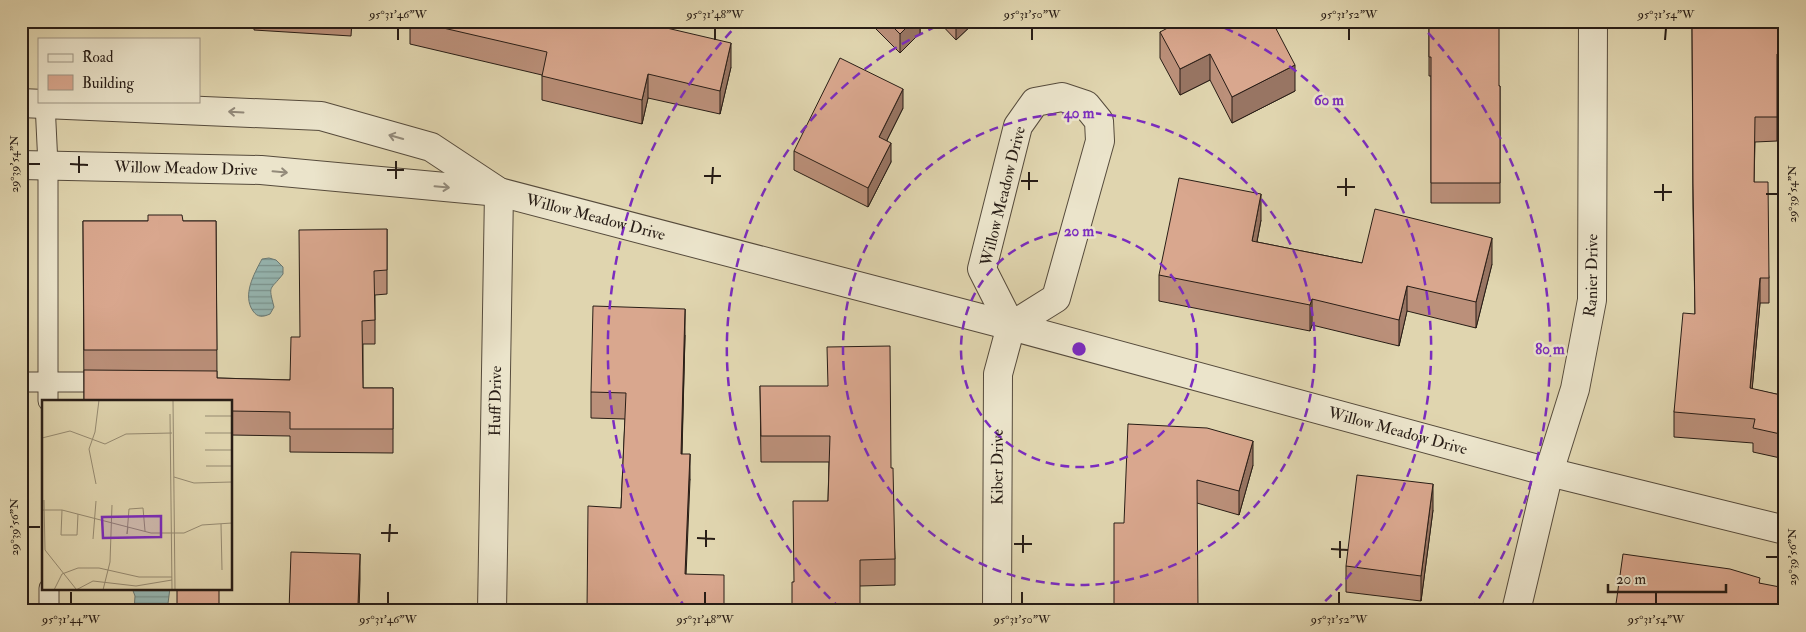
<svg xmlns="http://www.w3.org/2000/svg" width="1806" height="632" font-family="'IM FELL Double Pica',serif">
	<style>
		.water { fill: url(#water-rules); stroke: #6a7974 }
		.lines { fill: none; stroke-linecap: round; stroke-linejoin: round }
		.service-casing { stroke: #564b3c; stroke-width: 21 }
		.minor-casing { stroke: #564b3c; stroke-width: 30 }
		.tertiary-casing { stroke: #564b3c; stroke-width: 30 }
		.service { stroke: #ebe4cb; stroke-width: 19 }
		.minor { stroke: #ebe4cb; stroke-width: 28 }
		.tertiary { stroke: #ebe4cb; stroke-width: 28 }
		.wall { fill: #bb907a; stroke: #281d16 }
		.shaded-wall { fill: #987563; stroke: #281d16 }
		.building { fill: #d9a78e; stroke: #281d16 }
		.oneway { stroke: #938a7a }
		.ticks { fill: none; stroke: #281d16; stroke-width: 2 }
		.ring { fill: none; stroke: #7b2cbf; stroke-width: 2.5; stroke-dasharray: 9 6 }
		.labels { text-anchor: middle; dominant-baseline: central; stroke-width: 5; stroke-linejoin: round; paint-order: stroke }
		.street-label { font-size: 16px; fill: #281d16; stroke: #ebe4cb }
		.inset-road { fill: none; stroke: #968b72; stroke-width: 1 }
		.view { fill: #7b2cbf; fill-opacity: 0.15; stroke: #7b2cbf; stroke-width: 2.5 }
		.inset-edge { fill: none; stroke: #281d16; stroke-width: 2.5 }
		.centre { fill: #7b2cbf; stroke: #ebe4cb; stroke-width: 2.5 }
		.ring-label { font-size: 15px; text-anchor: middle; font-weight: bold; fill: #7b2cbf; stroke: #ebe4cb; stroke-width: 5; stroke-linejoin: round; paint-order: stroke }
		.neatline { fill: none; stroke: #281d16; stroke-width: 2 }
		.ticks-label { font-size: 12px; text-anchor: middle; fill: #281d16 }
	</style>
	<defs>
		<pattern id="water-rules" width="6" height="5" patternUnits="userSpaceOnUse" patternTransform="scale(1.25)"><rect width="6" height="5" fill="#96b7b3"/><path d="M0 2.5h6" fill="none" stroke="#7a9491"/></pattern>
	</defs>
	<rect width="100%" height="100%" fill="#e0d5af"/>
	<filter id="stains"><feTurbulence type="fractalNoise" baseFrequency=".004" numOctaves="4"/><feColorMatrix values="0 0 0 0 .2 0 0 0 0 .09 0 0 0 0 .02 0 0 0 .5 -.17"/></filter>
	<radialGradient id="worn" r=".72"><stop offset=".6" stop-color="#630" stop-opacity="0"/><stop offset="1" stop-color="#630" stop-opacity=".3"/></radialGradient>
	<!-- water -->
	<path class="water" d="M 269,258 L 276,260 L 283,267 L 283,274 C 270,291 268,284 274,307 L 270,314 C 263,317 258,318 253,311 C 242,295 254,274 262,259 Z
		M 132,588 L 170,588 L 167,611 L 134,611 L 135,596 Z"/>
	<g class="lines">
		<defs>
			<path id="service" d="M 45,103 L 48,165 L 48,401
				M 21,382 L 110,382
				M 49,588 L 49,611"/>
			<g id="minor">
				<path d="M 1062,97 L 1086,105 L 1099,121 L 1100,141 L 1056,298 L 1011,326 L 982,269 L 1018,126 L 1035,102 Z"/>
				<path id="s1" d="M 492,611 L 499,192"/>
				<path id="s2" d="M 997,611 L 998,374 L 1011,326"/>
				<path id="s3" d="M 1516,611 L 1549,472 L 1575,389 L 1592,300 L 1593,21"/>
			</g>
			<g id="tertiary">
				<path d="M 21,103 L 321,116 L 431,147 L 496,190"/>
				<path id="s4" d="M 21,165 L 261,170 L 499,192 L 1011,326 L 1549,472 L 1785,530"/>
			</g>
		</defs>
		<!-- service casing -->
		<use href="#service" class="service-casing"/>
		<!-- minor casing -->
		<use href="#minor" class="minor-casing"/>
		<!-- tertiary casing -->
		<use href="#tertiary" class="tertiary-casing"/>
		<!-- service -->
		<use href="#service" class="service"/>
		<!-- minor -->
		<use href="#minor" class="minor"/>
		<!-- tertiary -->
		<use href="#tertiary" class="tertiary"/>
	</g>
	<!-- wall -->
	<path class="wall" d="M 254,21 L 352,21 L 351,36 L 254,30 Z
		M 410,21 L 647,21 L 646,23 L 731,67 L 720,114 L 648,98 L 642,124 L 542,100 L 542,75 L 410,44 Z
		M 868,21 L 920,21 L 920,33 L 900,53 Z
		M 938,21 L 976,21 L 956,40 Z
		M 1126,21 L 1140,21 L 1139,24 Z
		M 1429,21 L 1499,86 L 1500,86 L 1500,203 L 1431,203 L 1431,76 L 1429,76 Z
		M 1692,21 L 1785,21 L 1785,78 L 1777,78 L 1777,141 L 1755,142 L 1754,182 L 1769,278 L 1769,303 L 1760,303 L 1752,389 L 1785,396 L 1785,459 L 1753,452 L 1753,443 L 1674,437 L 1674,412 L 1695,314 L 1693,208 Z
		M 1276,29 L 1295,91 L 1232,123 L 1210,80 L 1180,95 L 1160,58 L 1160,32 Z
		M 903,108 L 887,140 L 891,162 L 868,207 L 794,170 L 794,151 Z
		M 1261,220 L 1257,242 L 1362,263 L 1492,264 L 1476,328 L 1407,311 L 1399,346 L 1312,325 L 1310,331 L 1159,301 L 1159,275 Z
		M 83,221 L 216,221 L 217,378 L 290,380 L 300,337 L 387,229 L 387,294 L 375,295 L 375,344 L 363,344 L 363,388 L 393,388 L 393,453 L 290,452 L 290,436 L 231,435 L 231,401 L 84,401 Z
		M 685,335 L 682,454 L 690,480 L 587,611 L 621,508 L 625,419 L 591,418 L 591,392 Z
		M 760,386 L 891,468 L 895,559 L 895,585 L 860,586 L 794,582 L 828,501 L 829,462 L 761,462 Z
		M 1128,424 L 1253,465 L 1239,515 L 1197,503 Z
		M 1433,510 L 1421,601 L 1346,592 L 1346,566 Z
		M 1760,583 L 1785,611 L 1615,611 Z"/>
	<!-- shaded-wall -->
	<path class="shaded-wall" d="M 913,21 L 920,21 L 920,33 L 900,53 L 900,34 Z
		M 956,21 L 976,21 L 956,40 Z
		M 1271,21 L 1292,21 L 1271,32 Z
		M 731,43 L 731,67 L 720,114 L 720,91 Z
		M 1210,54 L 1210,80 L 1180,95 L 1180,69 Z
		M 1295,65 L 1295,91 L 1232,123 L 1232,97 Z
		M 648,74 L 648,98 L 642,124 L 642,100 Z
		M 903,89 L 903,108 L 879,156 L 879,137 Z
		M 891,143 L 891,162 L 868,207 L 868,188 Z
		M 1261,194 L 1261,220 L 1252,267 L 1252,241 Z
		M 1492,238 L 1492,264 L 1476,328 L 1476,302 Z
		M 1760,278 L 1760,303 L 1750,413 L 1750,388 Z
		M 1407,286 L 1407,311 L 1399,346 L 1399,320 Z
		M 1312,299 L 1312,325 L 1310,331 L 1310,305 Z
		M 685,309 L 685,335 L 681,479 L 681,454 Z
		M 1253,441 L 1253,465 L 1239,515 L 1239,491 Z
		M 690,454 L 690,480 L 685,600 L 685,574 Z
		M 1433,484 L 1433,510 L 1421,601 L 1421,576 Z
		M 360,554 L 360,580 L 359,611 L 358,604 Z"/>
	<!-- building -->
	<path class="building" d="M 413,21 L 641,21 L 641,22 L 731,43 L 720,91 L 648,74 L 642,100 L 542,76 L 547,52 Z
		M 887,21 L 913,21 L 900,34 Z
		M 1181,21 L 1272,21 L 1295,65 L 1232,97 L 1210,54 L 1180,69 L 1160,32 Z
		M 1429,21 L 1499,21 L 1499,86 L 1500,86 L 1500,183 L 1431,183 L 1431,57 L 1429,57 Z
		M 1692,21 L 1785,21 L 1785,54 L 1777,54 L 1777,117 L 1755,117 L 1754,182 L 1768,182 L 1769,278 L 1760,278 L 1750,388 L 1785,396 L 1785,435 L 1753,428 L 1755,419 L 1674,412 L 1683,313 L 1695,314 L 1693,183 Z
		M 840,58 L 903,89 L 879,137 L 891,143 L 868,188 L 794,151 Z
		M 1179,178 L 1261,194 L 1252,241 L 1362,263 L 1375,209 L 1492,238 L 1476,302 L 1407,286 L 1399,320 L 1312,299 L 1310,305 L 1159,275 Z
		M 148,215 L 182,215 L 183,221 L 216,221 L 217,350 L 84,350 L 83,221 L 148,221 Z
		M 387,229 L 387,270 L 374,271 L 375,320 L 362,321 L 363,388 L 393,388 L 393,429 L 290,429 L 290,412 L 231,411 L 231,401 L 84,401 L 84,370 L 217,371 L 217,378 L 290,380 L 291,337 L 300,337 L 299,230 Z
		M 593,306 L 685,309 L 681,454 L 690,454 L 685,574 L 724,575 L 724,611 L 587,611 L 588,506 L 621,508 L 626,393 L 591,392 Z
		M 890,346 L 891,468 L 893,468 L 895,559 L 860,560 L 860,611 L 792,611 L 792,582 L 794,582 L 793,501 L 828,501 L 830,436 L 761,436 L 760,386 L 828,386 L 827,347 Z
		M 1128,424 L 1207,428 L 1253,441 L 1239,491 L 1197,480 L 1198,611 L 1114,611 L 1114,523 L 1124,523 Z
		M 1357,475 L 1433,484 L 1421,576 L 1346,566 Z
		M 291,552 L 360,554 L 358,604 L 394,605 L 394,611 L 289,611 Z
		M 1623,554 L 1730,569 L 1760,578 L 1759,583 L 1785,588 L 1785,611 L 1723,611 L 1712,608 L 1712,611 L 1615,611 Z
		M 177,588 L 219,588 L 219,611 L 177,611 Z"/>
	<!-- one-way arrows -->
	<defs><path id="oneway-shaft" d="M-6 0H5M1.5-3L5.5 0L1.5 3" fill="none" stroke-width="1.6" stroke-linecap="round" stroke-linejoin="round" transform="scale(1.25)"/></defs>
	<g class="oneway">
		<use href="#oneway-shaft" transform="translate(236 112) rotate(-177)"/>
		<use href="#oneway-shaft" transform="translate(396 137) rotate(-164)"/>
		<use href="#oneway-shaft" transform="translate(280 172) rotate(5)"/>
		<use href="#oneway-shaft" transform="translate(442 187) rotate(5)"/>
	</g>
	<!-- ticks -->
	<path class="ticks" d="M 398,40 L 398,28M 715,40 L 715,28M 1032,40 L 1032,28M 1349,40 L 1349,28M 1665,40 L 1666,28M 28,164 L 40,164M 70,164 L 88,165M 387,170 L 404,170M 79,173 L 79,156M 704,176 L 721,176M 396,179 L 396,161M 1021,181 L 1038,181M 712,184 L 713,167M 1337,187 L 1355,187M 1029,190 L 1029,172M 1654,192 L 1672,192M 1766,194 L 1778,194M 1346,196 L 1346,178M 1663,201 L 1663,184M 28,527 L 40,527M 381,533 L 398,533M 697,538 L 715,539M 389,542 L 390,524M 1014,544 L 1032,544M 706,547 L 706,530M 1331,549 L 1348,550M 1023,553 L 1023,535M 1766,557 L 1778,557M 1340,558 L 1340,541M 71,604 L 71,592M 388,604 L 388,592M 705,604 L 705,592M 1022,604 L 1022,592M 1339,604 L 1339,592M 1656,604 L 1656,592"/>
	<!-- distance rings -->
	<g class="ring">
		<circle cx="1079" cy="349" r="118"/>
		<circle cx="1079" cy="349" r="236"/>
		<path d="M841 609A353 353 0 0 1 947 22M1211 22A353 353 0 0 1 1317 609"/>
		<path d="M686 609A471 471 0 0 1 740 22M1418 22A471 471 0 0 1 1472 609"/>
	</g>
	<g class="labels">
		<!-- street labels -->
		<g class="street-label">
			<text stroke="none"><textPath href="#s4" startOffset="165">Willow Meadow Drive</textPath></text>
			<text transform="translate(1003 196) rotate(-76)">Willow Meadow Drive</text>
			<text stroke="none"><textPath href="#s4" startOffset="579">Willow Meadow Drive</textPath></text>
			<text stroke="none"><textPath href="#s3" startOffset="345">Ranier Drive</textPath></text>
			<text stroke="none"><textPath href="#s1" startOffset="210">Huff Drive</textPath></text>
			<text stroke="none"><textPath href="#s4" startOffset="1409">Willow Meadow Drive</textPath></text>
			<text stroke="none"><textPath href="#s2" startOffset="144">Kiber Drive</textPath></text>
		</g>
	</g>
	<!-- overview -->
	<g transform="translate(42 400)">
		<rect width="190" height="190" fill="#e0d5af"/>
		<path class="inset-road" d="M 131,0 L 133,190M 128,14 L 130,190M 163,16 L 190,16M 163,33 L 190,33M 0,38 L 28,31 L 63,44 L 84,34 L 130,33M 163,50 L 190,50M 164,66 L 190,66M 132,77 L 152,83 L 190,82M 54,84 L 47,49 L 53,32 L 57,0M 2,100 L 3,150 L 34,189M 0,110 L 20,110 L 109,133 L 142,133 L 160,125 L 190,123M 20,110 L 19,135 L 35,135 L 36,114M 179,124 L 180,170M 86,127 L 85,134 L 87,109 L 101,108 L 103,131M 51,139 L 54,101M 12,190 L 20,174 L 36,168 L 57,168 L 97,177 L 130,177M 34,190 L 51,181 L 94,186 L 130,180M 61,190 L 68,162 L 70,105"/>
		<path class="view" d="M 119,116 L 119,137 L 61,138 L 60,117 Z"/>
		<rect width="190" height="190" class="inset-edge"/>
	</g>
	<circle cx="1079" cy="349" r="8" class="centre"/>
	<g class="ring-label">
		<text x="1329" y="105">60 m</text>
		<text x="1079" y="118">40 m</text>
		<text x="1079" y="236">20 m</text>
		<text x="1550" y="354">80 m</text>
	</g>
	<!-- margin -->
	<rect width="1806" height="632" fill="none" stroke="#e0d5af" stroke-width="55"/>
	<!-- legend -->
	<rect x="38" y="38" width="162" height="65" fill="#ebe4cb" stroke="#9d9483"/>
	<rect x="48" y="54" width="25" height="8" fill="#ebe4cb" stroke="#9d9483"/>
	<text x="82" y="62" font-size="15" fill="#281d16">Road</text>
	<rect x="48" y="75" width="25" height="15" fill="#d9a78e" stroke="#9d9483"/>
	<text x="82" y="88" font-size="15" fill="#281d16">Building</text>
	<!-- scale -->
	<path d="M1608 584v8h118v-8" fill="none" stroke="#281d16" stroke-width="2.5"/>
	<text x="1616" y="584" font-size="15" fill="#281d16" stroke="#ebe4cb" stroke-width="4" paint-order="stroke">20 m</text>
	<rect x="28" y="28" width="1750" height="576" class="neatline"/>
	<g class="ticks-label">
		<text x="398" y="18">95°31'46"W</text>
		<text x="715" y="18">95°31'48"W</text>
		<text x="1032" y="18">95°31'50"W</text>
		<text x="1349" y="18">95°31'52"W</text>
		<text x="1666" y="18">95°31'54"W</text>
		<text transform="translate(14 164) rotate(-90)" y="4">29°39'54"N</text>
		<text transform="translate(1792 194) rotate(-90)" y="4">29°39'54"N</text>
		<text transform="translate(14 527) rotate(-90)" y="4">29°39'56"N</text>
		<text transform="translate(1792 557) rotate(-90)" y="4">29°39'56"N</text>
		<text x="71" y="623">95°31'44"W</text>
		<text x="388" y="623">95°31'46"W</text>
		<text x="705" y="623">95°31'48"W</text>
		<text x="1022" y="623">95°31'50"W</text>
		<text x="1339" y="623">95°31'52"W</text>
		<text x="1656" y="623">95°31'54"W</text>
	</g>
	<rect width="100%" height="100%" filter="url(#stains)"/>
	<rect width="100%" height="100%" fill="url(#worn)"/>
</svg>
